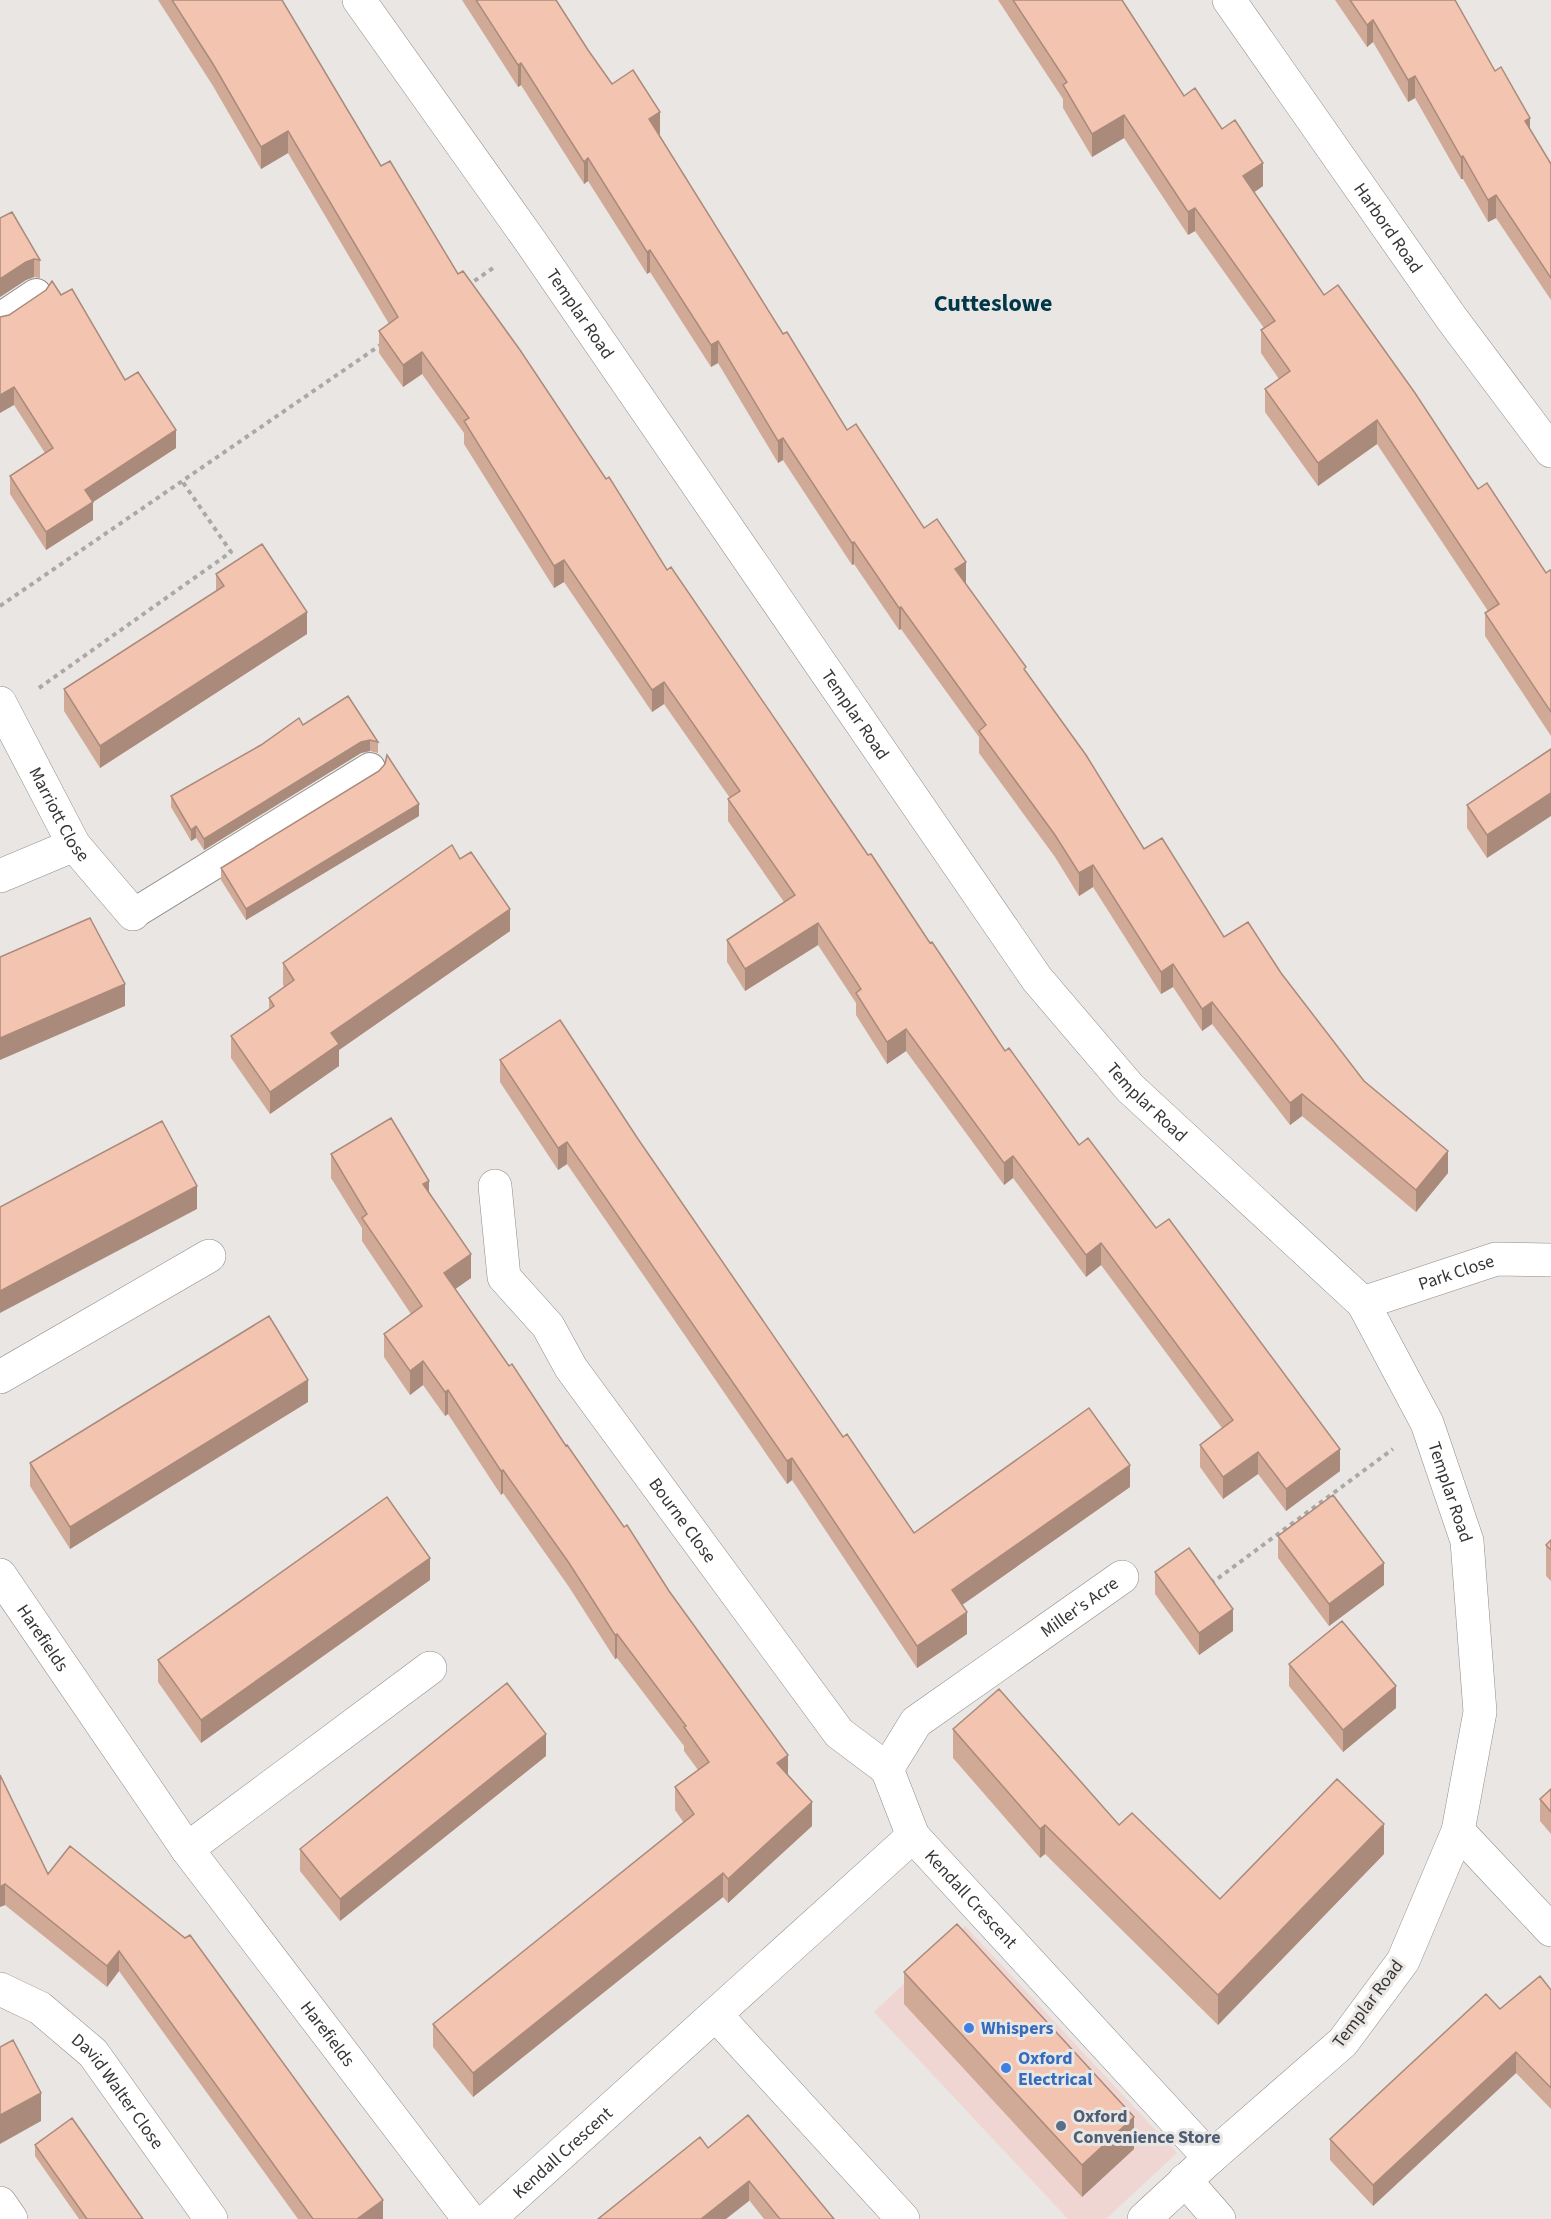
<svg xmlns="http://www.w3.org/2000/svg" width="1551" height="2219" font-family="'Source Sans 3',sans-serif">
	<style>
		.commercial { fill: #f0d6d2 }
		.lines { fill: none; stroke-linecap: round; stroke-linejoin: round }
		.lane-casing { stroke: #8f8c8a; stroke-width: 32 }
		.street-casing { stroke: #8f8c8a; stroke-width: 34 }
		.path { stroke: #aba9a7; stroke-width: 4; stroke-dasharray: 4.5 4.5; stroke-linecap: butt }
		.lane { stroke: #fff; stroke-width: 30 }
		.street { stroke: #fff; stroke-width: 33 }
		.wall { fill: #d1a997 }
		.shaded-wall { fill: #aa8a7b }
		.building { fill: #f3c5b0; stroke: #aa8a7b; stroke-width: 1.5 }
		.shop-dot { fill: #3f7fe0; stroke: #e9e6e4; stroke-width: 2 }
		.service-dot { fill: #5c6f8a; stroke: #e9e6e4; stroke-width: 2 }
		.labels { text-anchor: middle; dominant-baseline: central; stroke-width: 6; stroke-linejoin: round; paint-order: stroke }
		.street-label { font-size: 18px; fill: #373635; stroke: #e9e6e4 }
		.shop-label { font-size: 18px; font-weight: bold; fill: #366cbe; stroke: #e9e6e4; text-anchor: start }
		.service-label { font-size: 18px; font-weight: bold; fill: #4e5e75; stroke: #e9e6e4; text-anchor: start }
		.district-label { font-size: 24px; font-weight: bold; fill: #003849; stroke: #e9e6e4 }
	</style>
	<rect width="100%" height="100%" fill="#e9e6e4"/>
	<!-- commercial -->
	<path class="commercial" d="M 965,1926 L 1177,2153 L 1106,2219 L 1068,2219 L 874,2012 Z"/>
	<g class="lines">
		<defs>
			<path id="lane" d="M 0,318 L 36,294
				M 133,914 L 370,768"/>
			<g id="street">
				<path id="s1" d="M 359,0 L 531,242 L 1037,979 L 1130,1088 L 1363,1303 L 1427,1423 L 1467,1541 L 1480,1712 L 1458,1831 L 1403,1961 L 1343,2042 L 1210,2158 L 1144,2219"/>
				<path id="s2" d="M 1229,0 L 1452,319 L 1551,451"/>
				<path id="s3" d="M 0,703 L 74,845 L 133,914"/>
				<path d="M 0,876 L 74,845"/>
				<path id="s4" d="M 495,1186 L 504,1277 L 548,1326 L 571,1368 L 839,1733 L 887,1769 L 913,1836"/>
				<path id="s5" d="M 1363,1303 L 1496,1259 L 1551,1260"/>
				<path d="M 0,1377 L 209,1256"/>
				<path id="s6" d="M 0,1575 L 187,1849 L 469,2219"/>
				<path id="s7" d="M 887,1769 L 916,1722 L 1122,1577"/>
				<path d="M 1458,1831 L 1551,1930"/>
				<path d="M 187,1849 L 430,1668"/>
				<path id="s8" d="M 0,1989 L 40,2008 L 93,2053 L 211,2219"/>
				<path d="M 716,2015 L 903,2219"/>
				<path d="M 1185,2180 L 1219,2219"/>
				<path d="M 0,2203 L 11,2219"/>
				<path id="s9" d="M 489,2219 L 913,1836 L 1210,2158"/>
			</g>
		</defs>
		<!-- lane casing -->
		<use href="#lane" class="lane-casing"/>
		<!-- street casing -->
		<use href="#street" class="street-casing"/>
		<!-- path -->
		<path class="path" d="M 467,286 L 496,266
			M 0,606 L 382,344
			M 39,688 L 231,552 L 182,481
			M 1211,1580 L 1213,1582 L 1393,1449"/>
		<!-- lane -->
		<use href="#lane" class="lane"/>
		<!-- street -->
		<use href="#street" class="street"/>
	</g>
	<!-- wall -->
	<path class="wall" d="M 158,0 L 282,0 L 381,166 L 667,570 L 930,943 L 1005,1051 L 1340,1471 L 1286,1511 L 1258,1474 L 1223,1499 L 1200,1467 L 1200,1445 L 1222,1428 L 1101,1265 L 1086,1277 L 1013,1178 L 1004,1185 L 906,1051 L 887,1064 L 856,1015 L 856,1003 L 818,945 L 745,991 L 727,962 L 727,940 L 784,902 L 728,821 L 728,799 L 730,798 L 664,704 L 652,712 L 564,582 L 554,588 L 464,444 L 464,433 L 422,374 L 403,387 L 379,353 L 379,331 L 389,324 L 288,153 L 261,169 L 213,86 Z
		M 462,0 L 556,0 L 588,50 L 612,84 L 660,134 L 659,135 L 783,334 L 847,430 L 924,528 L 966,584 L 1144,849 L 1224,937 L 1281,973 L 1364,1081 L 1448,1173 L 1416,1212 L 1302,1116 L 1290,1125 L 1212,1024 L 1202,1031 L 1173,987 L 1161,994 L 1093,887 L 1079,896 L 1055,857 L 979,753 L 979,737 L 901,629 L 899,630 L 854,564 L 852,565 L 783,460 L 778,463 L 718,363 L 711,367 L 650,272 L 647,274 L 588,181 L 584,184 L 521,85 L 518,87 Z
		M 998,0 L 1122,0 L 1184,96 L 1222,129 L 1263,186 L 1254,192 L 1324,295 L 1546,573 L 1551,571 L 1551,736 L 1485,636 L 1485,613 L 1488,611 L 1377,444 L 1318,486 L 1265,412 L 1265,389 L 1279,379 L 1261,353 L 1261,330 L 1264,328 L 1195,231 L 1188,235 L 1124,138 L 1092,157 L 1063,108 L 1063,99 Z
		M 1335,0 L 1455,0 L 1495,71 L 1551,164 L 1551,300 L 1496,218 L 1488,222 L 1463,179 L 1461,179 L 1415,98 L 1408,102 L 1373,42 L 1367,47 Z
		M 0,218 L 40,260 L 40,278 L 34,277 L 26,280 L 0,297 Z
		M 61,295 L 176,448 L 93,502 L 93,520 L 46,550 L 10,494 L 10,476 L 45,453 L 14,405 L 9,315 Z
		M 216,574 L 307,634 L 100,768 L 64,711 L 64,689 L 216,591 Z
		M 303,725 L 378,742 L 378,753 L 370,751 L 361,753 L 204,850 L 196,838 L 191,841 L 171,807 L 171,796 Z
		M 1551,749 L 1487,858 L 1467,828 L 1467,805 Z
		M 419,816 L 246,920 L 221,880 L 221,868 Z
		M 460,859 L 510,931 L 339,1050 L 339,1066 L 270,1114 L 231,1058 L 231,1036 L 269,1010 L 269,998 L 284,987 L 283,985 L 283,963 Z
		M 500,1060 L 638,1139 L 843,1437 L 914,1533 L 1130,1487 L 962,1605 L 967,1634 L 917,1668 L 792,1480 L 787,1484 L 567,1164 L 558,1170 L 500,1082 Z
		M 331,1154 L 429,1191 L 471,1278 L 455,1289 L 566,1446 L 788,1774 L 812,1826 L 728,1903 L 723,1897 L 473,2097 L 433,2047 L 433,2024 L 684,1823 L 675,1810 L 675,1787 L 698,1770 L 684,1751 L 684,1746 L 617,1658 L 615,1659 L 569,1587 L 503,1493 L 501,1495 L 448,1414 L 445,1416 L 423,1385 L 410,1395 L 384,1357 L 384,1334 L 411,1314 L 362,1241 L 362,1228 L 331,1178 Z
		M 308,1402 L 70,1549 L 30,1486 L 30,1463 Z
		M 1278,1536 L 1384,1585 L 1329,1626 L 1278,1558 Z
		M 1551,1540 L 1551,1581 L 1546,1576 L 1546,1545 Z
		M 1155,1572 L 1233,1631 L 1199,1655 L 1155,1594 Z
		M 430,1580 L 201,1743 L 158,1682 L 158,1660 Z
		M 1289,1664 L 1396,1708 L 1343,1752 L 1289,1686 Z
		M 953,1729 L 1119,1825 L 1220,1899 L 1384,1854 L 1218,2025 L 1045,1854 L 1040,1858 L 953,1758 Z
		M 546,1756 L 340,1921 L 300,1871 L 300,1849 Z
		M 0,1775 L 48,1874 L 383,2219 L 298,2219 L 119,1971 L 107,1987 L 5,1905 L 0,1907 Z
		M 1551,1789 L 1551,1834 L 1540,1821 L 1540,1799 Z
		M 904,1972 L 1134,2149 L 1082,2197 L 904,2004 Z
		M 1551,1990 L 1551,2109 L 1516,2073 L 1373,2206 L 1330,2160 L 1330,2139 L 1500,2009 Z
		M 35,2145 L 143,2219 L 79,2219 L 35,2156 Z
		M 708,2148 L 834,2219 L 764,2219 Z"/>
	<!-- shaded-wall -->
	<path class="shaded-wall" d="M 1373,20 L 1373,42 L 1367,47 L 1367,25 Z
		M 521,63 L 521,85 L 518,87 L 518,65 Z
		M 1415,76 L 1415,98 L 1408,102 L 1408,80 Z
		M 660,112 L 660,134 L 649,141 L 649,119 Z
		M 1124,115 L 1124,138 L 1092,157 L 1092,134 Z
		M 1530,118 L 1530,140 L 1525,121 Z
		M 288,131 L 288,153 L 261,169 L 261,147 Z
		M 1463,156 L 1463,179 L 1461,179 L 1461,157 Z
		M 588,158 L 588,181 L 584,184 L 584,162 Z
		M 1263,163 L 1263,186 L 1243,200 L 1243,176 Z
		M 1496,195 L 1496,218 L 1488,222 L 1488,200 Z
		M 1195,208 L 1195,231 L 1188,235 L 1188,212 Z
		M 650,250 L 650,272 L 647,274 L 647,252 Z
		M 34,259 L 34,277 L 26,280 L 0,297 L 0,279 L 26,262 Z
		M 718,341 L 718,363 L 711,367 L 711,345 Z
		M 422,352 L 422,374 L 403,387 L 403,365 Z
		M 14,387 L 14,405 L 0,413 L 0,395 Z
		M 1377,420 L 1377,444 L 1318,486 L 1318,463 Z
		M 176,430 L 176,448 L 93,502 L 93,520 L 46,550 L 46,532 L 85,490 Z
		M 783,438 L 783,460 L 778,463 L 778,441 Z
		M 854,542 L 854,564 L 852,565 L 852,543 Z
		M 564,560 L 564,582 L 554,588 L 554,566 Z
		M 966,562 L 966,584 L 955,569 Z
		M 901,607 L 901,629 L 899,630 L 899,608 Z
		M 307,612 L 307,634 L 100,768 L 100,746 Z
		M 664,682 L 664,704 L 652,712 L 652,690 Z
		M 370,740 L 370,751 L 361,753 L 204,850 L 204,839 L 361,742 Z
		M 1551,793 L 1551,816 L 1487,858 L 1487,835 Z
		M 419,804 L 419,816 L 246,920 L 246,909 Z
		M 196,826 L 196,838 L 191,841 L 191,830 Z
		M 1093,865 L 1093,887 L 1079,896 L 1079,873 Z
		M 510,909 L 510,931 L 339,1050 L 339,1066 L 270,1114 L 270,1092 L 331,1033 Z
		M 818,923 L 818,945 L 745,991 L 745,969 Z
		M 1173,964 L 1173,987 L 1161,994 L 1161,972 Z
		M 125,984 L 125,1006 L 0,1060 L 0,1038 Z
		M 1212,1002 L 1212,1024 L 1202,1031 L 1202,1009 Z
		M 906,1029 L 906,1051 L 887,1064 L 887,1042 Z
		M 1302,1094 L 1302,1116 L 1290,1125 L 1290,1103 Z
		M 567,1142 L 567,1164 L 558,1170 L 558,1148 Z
		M 1448,1151 L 1448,1173 L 1416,1212 L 1416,1190 Z
		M 1013,1156 L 1013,1178 L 1004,1185 L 1004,1163 Z
		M 429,1181 L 429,1204 L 423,1184 Z
		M 197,1186 L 197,1209 L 0,1313 L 0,1291 Z
		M 1101,1243 L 1101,1265 L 1086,1277 L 1086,1255 Z
		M 471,1254 L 471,1278 L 444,1297 L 444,1273 Z
		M 423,1361 L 423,1385 L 410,1395 L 410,1371 Z
		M 308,1380 L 308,1402 L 70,1549 L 70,1527 Z
		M 448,1390 L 448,1414 L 445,1416 L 445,1392 Z
		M 1340,1449 L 1340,1471 L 1286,1511 L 1286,1489 Z
		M 1258,1452 L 1258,1474 L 1223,1499 L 1223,1477 Z
		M 792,1458 L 792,1480 L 787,1484 L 787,1461 Z
		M 1130,1465 L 1130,1487 L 952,1612 L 952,1590 Z
		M 503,1470 L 503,1493 L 501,1495 L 501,1471 Z
		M 430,1558 L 430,1580 L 201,1743 L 201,1720 Z
		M 1384,1563 L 1384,1585 L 1329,1626 L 1329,1604 Z
		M 1233,1609 L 1233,1631 L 1199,1655 L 1199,1633 Z
		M 967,1612 L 967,1634 L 917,1668 L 917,1646 Z
		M 617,1634 L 617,1658 L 615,1659 L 615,1635 Z
		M 1396,1686 L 1396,1708 L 1343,1752 L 1343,1730 Z
		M 546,1734 L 546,1756 L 340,1921 L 340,1899 Z
		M 788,1755 L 788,1779 L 777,1763 Z
		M 812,1802 L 812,1826 L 728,1903 L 728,1879 Z
		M 1384,1824 L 1384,1854 L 1218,2025 L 1218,1995 Z
		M 1045,1825 L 1045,1854 L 1040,1858 L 1040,1829 Z
		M 723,1873 L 723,1897 L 473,2097 L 473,2073 Z
		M 5,1884 L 5,1905 L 0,1907 L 0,1887 Z
		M 119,1951 L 119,1971 L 107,1987 L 107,1966 Z
		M 1516,2052 L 1516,2073 L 1373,2206 L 1373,2185 Z
		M 41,2093 L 41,2121 L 0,2144 L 0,2115 Z
		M 1134,2117 L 1134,2149 L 1082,2197 L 1082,2165 Z
		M 749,2181 L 749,2201 L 726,2219 L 701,2219 Z
		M 383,2200 L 383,2219 L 357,2219 Z"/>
	<!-- building -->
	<path class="building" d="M 172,0 L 282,0 L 381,166 L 390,161 L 458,274 L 463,271 L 520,350 L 606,479 L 609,477 L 667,570 L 671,567 L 868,855 L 871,854 L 930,943 L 932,942 L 1005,1051 L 1009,1048 L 1079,1145 L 1088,1138 L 1156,1228 L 1169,1219 L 1340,1449 L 1286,1489 L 1258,1452 L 1223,1477 L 1200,1445 L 1233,1420 L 1101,1243 L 1086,1255 L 1013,1156 L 1004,1163 L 906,1029 L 887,1042 L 856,993 L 861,989 L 818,923 L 745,969 L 727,940 L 795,895 L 728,799 L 740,791 L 664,682 L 652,690 L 564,560 L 554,566 L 464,421 L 469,418 L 422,352 L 403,365 L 379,331 L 398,317 L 288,131 L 261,147 L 213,64 Z
		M 476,0 L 556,0 L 588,50 L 612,84 L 633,70 L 660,112 L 649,119 L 783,334 L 787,332 L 847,430 L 856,424 L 924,528 L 937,519 L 966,562 L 955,569 L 1026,667 L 1024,669 L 1086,755 L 1144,849 L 1162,838 L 1224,937 L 1248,922 L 1281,973 L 1364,1081 L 1448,1151 L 1416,1190 L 1302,1094 L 1290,1103 L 1212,1002 L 1202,1009 L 1173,964 L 1161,972 L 1093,865 L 1079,873 L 1055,835 L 979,731 L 986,725 L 901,607 L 899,608 L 854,542 L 852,543 L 783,438 L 778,441 L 718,341 L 711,345 L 650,250 L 647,252 L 588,158 L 584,162 L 521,63 L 518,65 Z
		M 1013,0 L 1122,0 L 1184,96 L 1195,88 L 1222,129 L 1235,120 L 1263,163 L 1243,176 L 1324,295 L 1338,285 L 1415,393 L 1478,489 L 1487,483 L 1546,573 L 1550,570 L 1551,571 L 1551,712 L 1485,613 L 1499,604 L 1377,420 L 1318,463 L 1265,389 L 1290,371 L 1261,330 L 1275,321 L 1195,208 L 1188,212 L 1124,115 L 1092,134 L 1063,85 L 1067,82 Z
		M 1350,0 L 1455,0 L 1495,71 L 1501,67 L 1530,118 L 1525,121 L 1551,164 L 1551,278 L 1496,195 L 1488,200 L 1463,156 L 1461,157 L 1415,76 L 1408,80 L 1373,20 L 1367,25 Z
		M 12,212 L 40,260 L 34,259 L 26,262 L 0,279 L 0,218 Z
		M 52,281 L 61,295 L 72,289 L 125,380 L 138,372 L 176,430 L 85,490 L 93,502 L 46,532 L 10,476 L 53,448 L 14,387 L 0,395 L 0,317 L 9,315 L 46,290 Z
		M 262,544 L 307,612 L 100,746 L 64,689 L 224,586 L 216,574 Z
		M 348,696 L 378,742 L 370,740 L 361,742 L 204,839 L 196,826 L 191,830 L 171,796 L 261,745 L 299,718 L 303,725 Z
		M 1551,749 L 1551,793 L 1487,835 L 1467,805 Z
		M 387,755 L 419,804 L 246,909 L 221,868 L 379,771 L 385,764 Z
		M 452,845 L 460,859 L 471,852 L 510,909 L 331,1033 L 339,1044 L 270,1092 L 231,1036 L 274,1006 L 269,998 L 294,980 L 283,963 Z
		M 90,918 L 125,984 L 0,1038 L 0,957 Z
		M 560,1020 L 638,1139 L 843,1437 L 847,1434 L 914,1533 L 1089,1408 L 1130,1465 L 952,1590 L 967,1612 L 917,1646 L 792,1458 L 787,1461 L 567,1142 L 558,1148 L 500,1060 Z
		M 391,1118 L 429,1181 L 423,1184 L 471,1254 L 444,1273 L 509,1366 L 512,1364 L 566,1446 L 567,1445 L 624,1527 L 627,1525 L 669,1591 L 788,1755 L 777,1763 L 812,1802 L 728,1879 L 723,1873 L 473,2073 L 433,2024 L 694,1814 L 675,1787 L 709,1762 L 684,1727 L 686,1726 L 617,1634 L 615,1635 L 569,1563 L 503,1470 L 501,1471 L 448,1390 L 445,1392 L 423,1361 L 410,1371 L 384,1334 L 422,1306 L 362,1218 L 367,1214 L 331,1154 Z
		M 162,1121 L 197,1186 L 0,1291 L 0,1207 Z
		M 269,1316 L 308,1380 L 70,1527 L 30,1463 Z
		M 1333,1495 L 1384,1563 L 1329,1604 L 1278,1536 Z
		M 387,1497 L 430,1558 L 201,1720 L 158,1660 Z
		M 1551,1540 L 1551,1550 L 1546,1545 Z
		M 1189,1548 L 1233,1609 L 1199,1633 L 1155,1572 Z
		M 1342,1621 L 1396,1686 L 1343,1730 L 1289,1664 Z
		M 507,1683 L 546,1734 L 340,1899 L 300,1849 Z
		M 999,1689 L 1119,1825 L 1132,1813 L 1220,1899 L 1337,1779 L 1384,1824 L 1218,1995 L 1045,1825 L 1040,1829 L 953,1729 Z
		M 0,1775 L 48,1874 L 70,1846 L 185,1938 L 190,1935 L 383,2200 L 357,2219 L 313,2219 L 119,1951 L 107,1966 L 5,1884 L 0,1887 Z
		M 1551,1789 L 1551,1812 L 1540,1799 Z
		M 957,1924 L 1134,2117 L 1082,2165 L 904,1972 Z
		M 1540,1976 L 1551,1990 L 1551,2088 L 1516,2052 L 1373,2185 L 1330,2139 L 1486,1994 L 1500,2009 Z
		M 13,2040 L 41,2093 L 0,2115 L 0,2047 Z
		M 748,2115 L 834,2219 L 780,2219 L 749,2181 L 701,2219 L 598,2219 L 700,2137 L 708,2148 Z
		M 72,2118 L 143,2219 L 87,2219 L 35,2145 Z"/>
	<!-- markers -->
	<g class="shop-dot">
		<circle cx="969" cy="2028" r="6"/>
		<circle cx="1006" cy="2068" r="6"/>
	</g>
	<circle class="service-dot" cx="1061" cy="2126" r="6"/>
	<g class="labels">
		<!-- street labels -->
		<g class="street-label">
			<text stroke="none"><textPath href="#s2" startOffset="278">Harbord Road</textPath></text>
			<text stroke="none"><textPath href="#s1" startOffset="384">Templar Road</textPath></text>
			<text stroke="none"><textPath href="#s1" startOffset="870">Templar Road</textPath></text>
			<text stroke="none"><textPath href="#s3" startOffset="126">Marriott Close</textPath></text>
			<text stroke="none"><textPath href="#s1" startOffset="1356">Templar Road</textPath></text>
			<text stroke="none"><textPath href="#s5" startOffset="98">Park Close</textPath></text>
			<text stroke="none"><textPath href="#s1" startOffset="1860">Templar Road</textPath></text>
			<text stroke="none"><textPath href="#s4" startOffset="394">Bourne Close</textPath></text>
			<text stroke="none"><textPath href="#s7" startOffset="255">Miller's Acre</textPath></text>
			<text stroke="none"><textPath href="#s6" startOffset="76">Harefields</textPath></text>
			<text stroke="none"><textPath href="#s9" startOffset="657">Kendall Crescent</textPath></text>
			<text transform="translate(1368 2004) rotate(-53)">Templar Road</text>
			<text stroke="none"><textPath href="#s6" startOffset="564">Harefields</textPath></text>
			<text stroke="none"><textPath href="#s8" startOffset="159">David Walter Close</textPath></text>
			<text stroke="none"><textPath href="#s9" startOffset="99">Kendall Crescent</textPath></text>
		</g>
		<!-- shop labels -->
		<g class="shop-label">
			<text x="981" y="2028">Whispers</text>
			<text x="1018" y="2058">Oxford<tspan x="1018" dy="21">Electrical</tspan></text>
		</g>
		<!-- service labels -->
		<g class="service-label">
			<text x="1073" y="2116">Oxford<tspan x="1073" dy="21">Convenience Store</tspan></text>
		</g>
		<!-- district labels -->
		<g class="district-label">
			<text x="993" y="303">Cutteslowe</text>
		</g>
	</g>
</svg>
